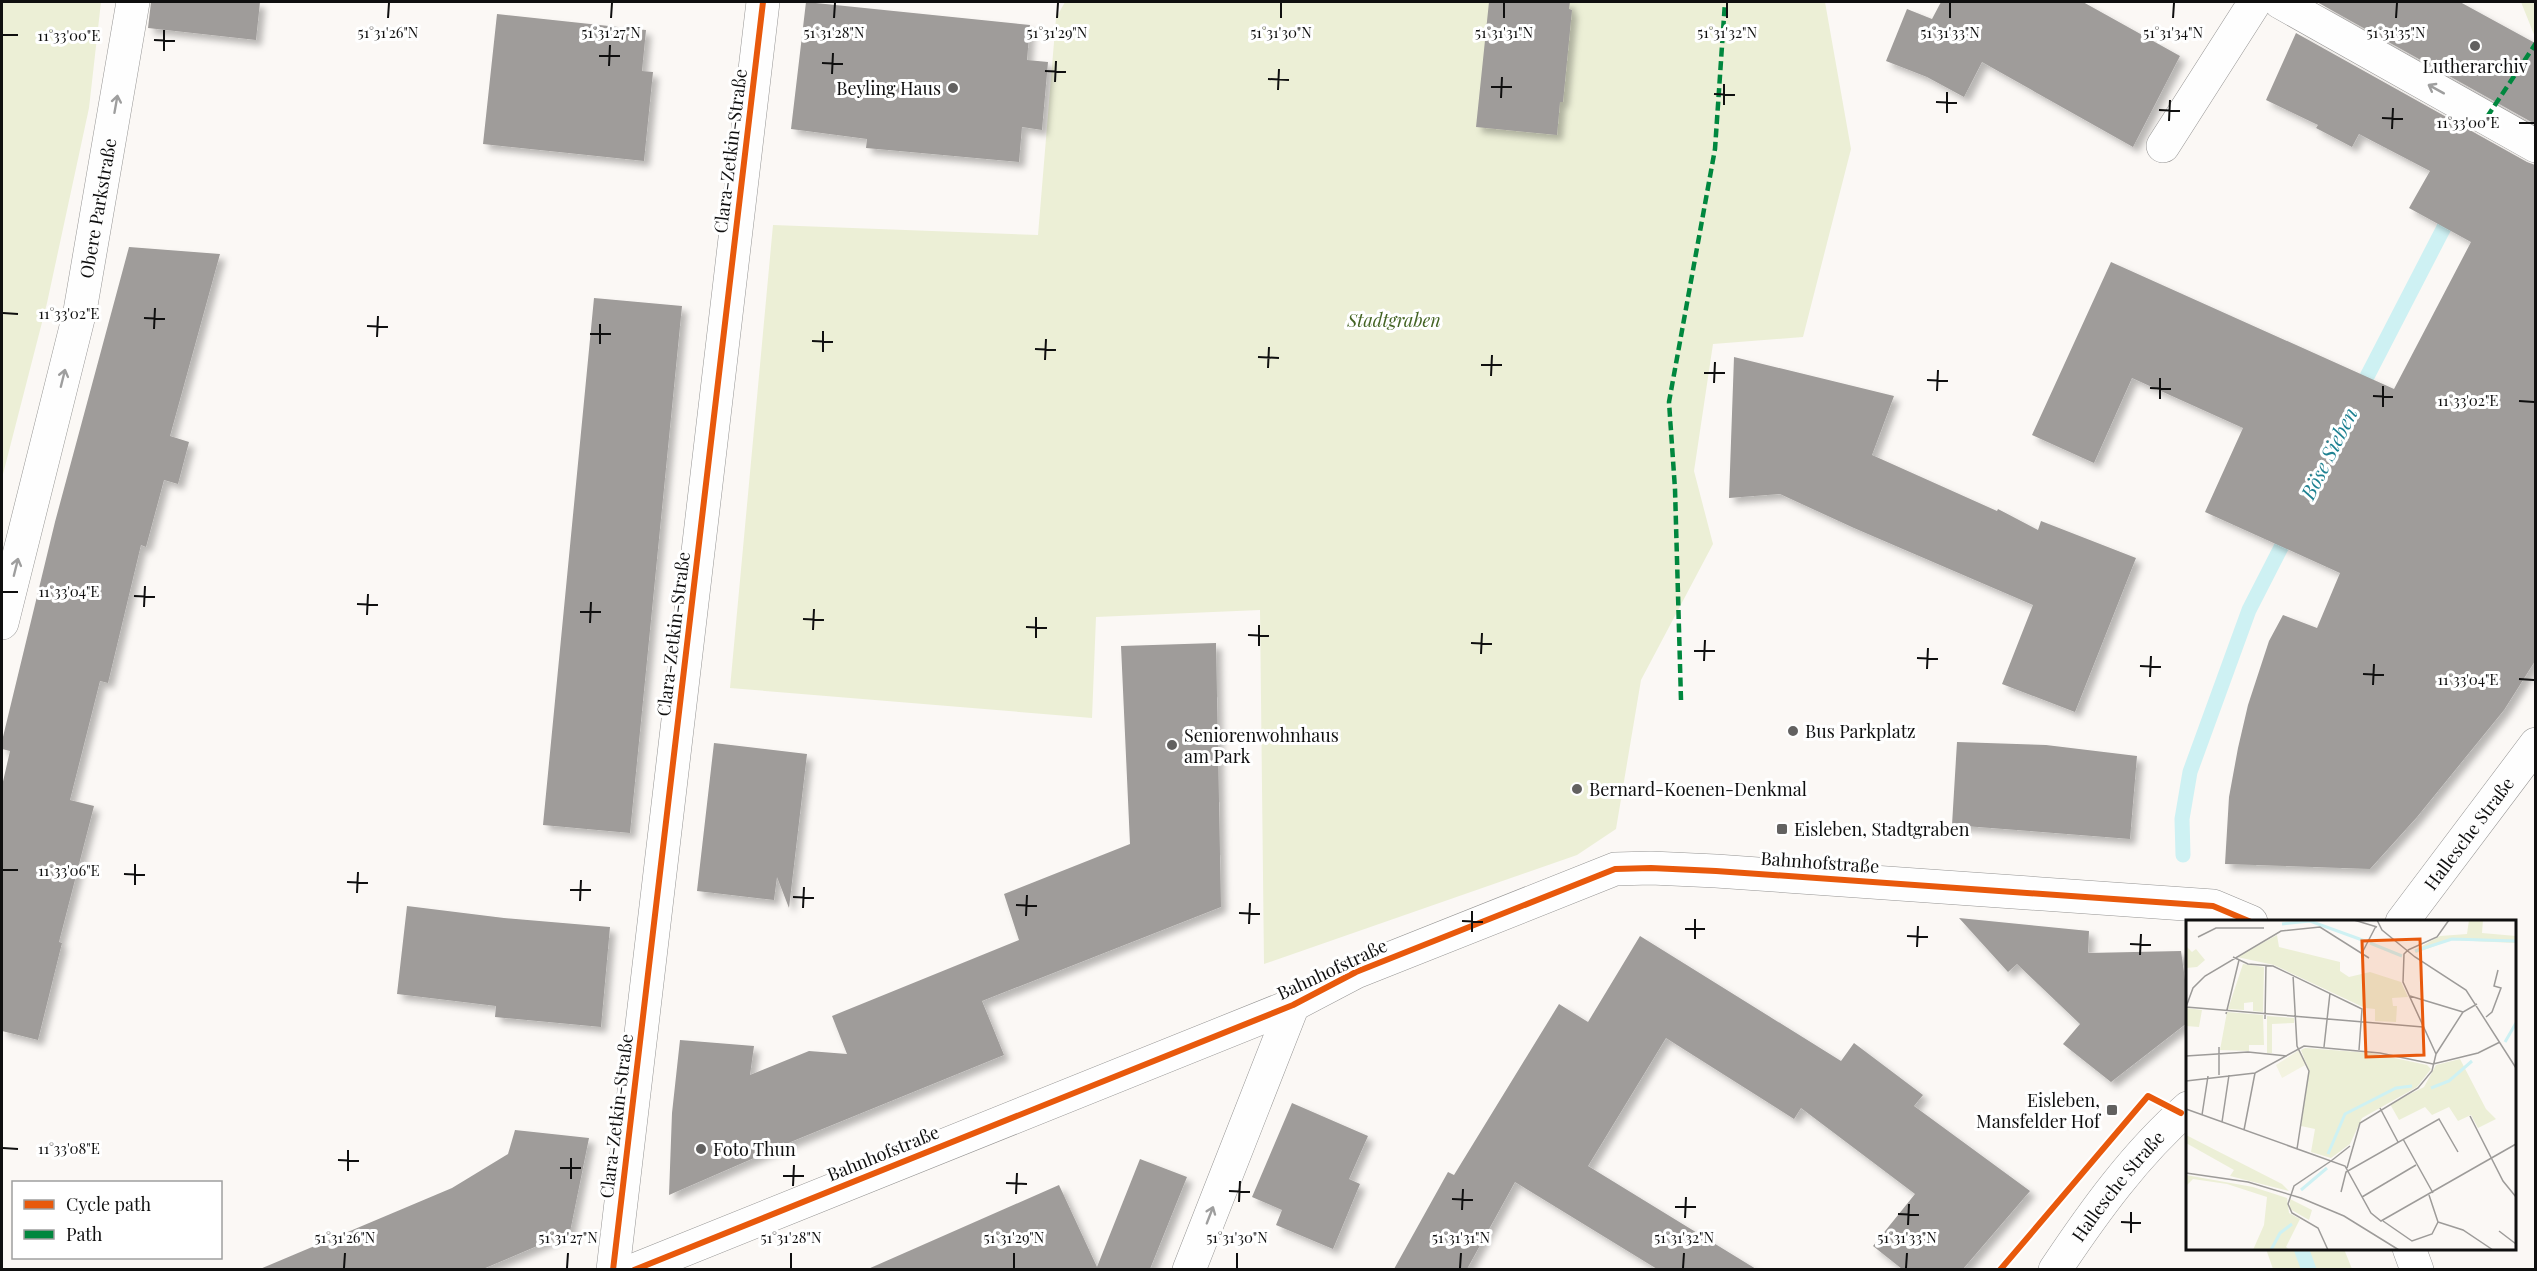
<svg xmlns="http://www.w3.org/2000/svg" width="2537" height="1271" font-family="'Playfair Display',serif">
	<style>
		.green { fill: #ecefd6 }
		.lines { fill: none; stroke-linecap: round; stroke-linejoin: round }
		.stream { stroke: #cef1f3; stroke-width: 15 }
		.building { fill: #9f9c9a; filter: url(#shadow) }
		.minor-casing { stroke: #959493; stroke-width: 34 }
		.minor { stroke: #fefefe; stroke-width: 33 }
		.quiet { stroke: #00873e; stroke-width: 4.5; stroke-dasharray: 9 4.5; stroke-linecap: butt }
		.cycleway-casing { stroke: #fff; stroke-width: 10 }
		.cycleway { stroke: #e8590c; stroke-width: 6 }
		.oneway { stroke: #9e9e9e }
		.ticks { fill: none; stroke: #0f0f0f; stroke-width: 2 }
		.poi-dot { fill: #626160; stroke: #fff; stroke-width: 2 }
		.labels { text-anchor: middle; dominant-baseline: central; stroke-width: 6; stroke-linejoin: round; paint-order: stroke }
		.poi-label { font-size: 18px; fill: #0f0f0f; stroke: #fff; text-anchor: start }
		.street-label { font-size: 18px; fill: #0f0f0f; stroke: #fff }
		.park-label { font-size: 18px; font-style: italic; fill: #436323; stroke: #fff }
		.water-label { font-size: 20px; font-style: italic; fill: #1f8292; stroke: #fff }
		.inset-river { fill: none; stroke: #cef1f3; stroke-width: 3 }
		.inset-road { fill: none; stroke: #9d9b99; stroke-width: 1.5 }
		.view { fill: #e8590c; fill-opacity: 0.15; stroke: #e8590c; stroke-width: 3 }
		.inset-edge { fill: none; stroke: #0f0f0f; stroke-width: 3 }
		.ticks-label { font-size: 15px; text-anchor: middle; fill: #0f0f0f; stroke: #fff; stroke-width: 6; stroke-linejoin: round; paint-order: stroke }
	</style>
	<defs>
		<filter id="shadow"><feDropShadow dx="5.5" dy="5.5" stdDeviation="3" flood-color="#0004"/></filter>
	</defs>
	<rect width="100%" height="100%" fill="#fbf8f5"/>
	<!-- green -->
	<path class="green" d="M 2,2 L 101,2 L 89,108 L 47,303 L 2,478 Z
		M 1065,2 L 1825,2 L 1851,149 L 1803,337 L 1713,344 L 1694,471 L 1713,544 L 1641,680 L 1616,829 L 1577,855 L 1264,964 L 1260,610 L 1096,617 L 1092,718 L 730,688 L 773,225 L 1038,235 L 1056,18 Z
		M 2521,2 L 2535,2 L 2535,37 Z
		M 2266,1249 L 2344,1249 L 2352,1269 L 2273,1269 Z"/>
	<g class="lines">
		<!-- stream -->
		<path class="stream" d="M 2358,394 L 2453,210
			M 2183,855 L 2182,819 L 2190,772 L 2249,610 L 2291,528
			M 2301,1248 L 2309,1270"/>
	</g>
	<!-- building -->
	<path class="building" d="M 151,2 L 260,2 L 256,40 L 148,28 Z
		M 806,2 L 1030,25 L 1027,60 L 1048,62 L 1042,130 L 1022,127 L 1019,162 L 866,148 L 867,139 L 791,129 Z
		M 1489,2 L 1570,2 L 1569,9 L 1572,10 L 1563,102 L 1560,102 L 1557,135 L 1476,127 Z
		M 1941,2 L 2083,2 L 2180,56 L 2133,147 L 1982,62 L 1964,97 L 1927,77 L 1886,61 L 1907,9 L 1932,19 Z
		M 2317,2 L 2460,2 L 2535,43 L 2535,124 Z
		M 497,14 L 646,30 L 642,71 L 653,72 L 644,161 L 483,144 Z
		M 2296,33 L 2527,162 L 2535,165 L 2535,661 L 2504,710 L 2417,817 L 2370,869 L 2225,864 L 2229,797 L 2238,748 L 2248,705 L 2269,641 L 2283,615 L 2317,628 L 2340,573 L 2205,512 L 2243,428 L 2132,378 L 2094,463 L 2032,435 L 2111,262 L 2394,389 L 2471,242 L 2409,208 L 2430,171 L 2359,134 L 2352,147 L 2316,128 L 2318,125 L 2266,100 Z
		M 129,247 L 220,254 L 170,436 L 189,442 L 178,484 L 164,480 L 146,547 L 141,545 L 108,683 L 100,681 L 70,800 L 94,806 L 59,942 L 62,943 L 38,1040 L 2,1031 L 2,786 L 10,751 L 2,749 L 2,741 L 55,522 Z
		M 594,298 L 682,306 L 630,833 L 543,825 Z
		M 1734,357 L 1894,396 L 1872,455 L 1997,511 L 1998,509 L 2038,530 L 2041,521 L 2136,558 L 2075,712 L 2002,684 L 2033,605 L 1854,528 L 1780,494 L 1729,498 Z
		M 1216,643 L 1221,907 L 982,1001 L 1004,1055 L 793,1141 L 669,1195 L 672,1113 L 680,1040 L 754,1046 L 750,1075 L 809,1051 L 847,1054 L 832,1016 L 1019,940 L 1004,894 L 1130,844 L 1121,646 Z
		M 1957,742 L 2046,745 L 2137,756 L 2130,839 L 1952,825 Z
		M 714,743 L 807,754 L 789,908 L 777,877 L 774,900 L 697,891 Z
		M 407,906 L 504,918 L 610,927 L 601,1027 L 495,1017 L 496,1006 L 397,994 Z
		M 1959,918 L 2089,931 L 2088,953 L 2181,951 L 2187,994 L 2187,1023 L 2111,1082 L 2063,1044 L 2080,1024 L 2017,964 L 2008,972 Z
		M 1640,936 L 1841,1061 L 1854,1043 L 1923,1095 L 1914,1106 L 2030,1191 L 1963,1269 L 1902,1269 L 1873,1246 L 1915,1194 L 1801,1108 L 1794,1119 L 1666,1038 L 1588,1166 L 1756,1269 L 1657,1269 L 1515,1182 L 1467,1269 L 1394,1269 L 1448,1172 L 1454,1175 L 1559,1004 L 1588,1022 Z
		M 1292,1103 L 1368,1136 L 1349,1179 L 1360,1184 L 1333,1249 L 1276,1225 L 1282,1210 L 1252,1197 Z
		M 515,1130 L 589,1138 L 570,1232 L 483,1269 L 260,1269 L 452,1188 L 508,1154 Z
		M 1140,1159 L 1187,1177 L 1150,1269 L 868,1269 L 1059,1185 L 1097,1267 Z"/>
	<g class="lines">
		<defs>
			<g id="minor">
				<path d="M 2280,2 L 2536,146"/>
				<path d="M 2163,146 L 2255,2"/>
				<path id="s1" d="M 2,623 L 80,311 L 133,2"/>
				<path id="s2" d="M 2402,922 L 2536,744"/>
				<path d="M 2409,1248 L 2417,1270"/>
				<path d="M 613,1270 L 763,2"/>
				<path d="M 634,1270 L 1293,1005 L 1356,972 L 1615,869 L 1651,868 L 1716,871 L 2213,906 L 2251,922"/>
				<path d="M 1189,1270 L 1293,1005"/>
				<path id="s3" d="M 2055,1270 C 2093,1213 2136,1153 2188,1108"/>
			</g>
		</defs>
		<!-- minor casing -->
		<use href="#minor" class="minor-casing"/>
		<!-- minor -->
		<use href="#minor" class="minor"/>
		<!-- quiet -->
		<path class="quiet" d="M 2487,117 L 2536,43
			M 1681,700 L 1675,489 L 1669,402 L 1715,149 L 1725,2"/>
		<defs>
			<path id="cycleway" d="M 613,1270 L 763,2
				M 634,1270 L 1293,1005 L 1356,972 L 1615,869 L 1651,868 L 1716,871 L 2213,906 L 2251,922
				M 2000,1270 L 2148,1096 L 2181,1113"/>
		</defs>
		<!-- cycleway casing -->
		<use href="#cycleway" class="cycleway-casing"/>
		<!-- cycleway -->
		<use href="#cycleway" class="cycleway"/>
	</g>
	<!-- one-way arrows -->
	<defs><path id="oneway-shaft" d="M-6 0H5M1.5-3L5.5 0L1.5 3" fill="none" stroke-width="1.6" stroke-linecap="round" stroke-linejoin="round" transform="scale(1.5)"/></defs>
	<g class="oneway">
		<use href="#oneway-shaft" transform="translate(2436 89) rotate(-151)"/>
		<use href="#oneway-shaft" transform="translate(116 104) rotate(-80)"/>
		<use href="#oneway-shaft" transform="translate(63 378) rotate(-76)"/>
		<use href="#oneway-shaft" transform="translate(16 567) rotate(-76)"/>
		<use href="#oneway-shaft" transform="translate(1210 1215) rotate(-69)"/>
	</g>
	<!-- ticks -->
	<path class="ticks" d="M 388,18 L 389,3M 611,18 L 612,3M 834,18 L 835,3M 1057,18 L 1058,3M 1281,18 L 1281,3M 1504,18 L 1504,3M 1727,18 L 1727,3M 1950,18 L 1950,3M 2173,18 L 2174,3M 2396,18 L 2397,3M 3,35 L 18,35M 154,40 L 175,41M 164,51 L 164,30M 599,56 L 620,56M 822,63 L 843,64M 609,66 L 610,45M 1045,71 L 1066,72M 832,74 L 833,53M 1268,79 L 1289,80M 1055,82 L 1056,61M 1491,87 L 1512,87M 1278,90 L 1279,69M 1714,94 L 1735,95M 1501,98 L 1502,77M 1936,102 L 1957,103M 1724,105 L 1724,84M 2159,110 L 2180,111M 1947,113 L 1947,92M 2382,118 L 2403,119M 2169,121 L 2170,100M 2519,123 L 2534,123M 2392,129 L 2393,108M 3,313 L 18,314M 144,318 L 165,319M 367,326 L 388,327M 154,329 L 155,308M 590,334 L 611,334M 377,337 L 378,316M 812,341 L 833,342M 600,344 L 600,324M 1035,349 L 1056,350M 823,352 L 823,331M 1258,357 L 1279,358M 1045,360 L 1046,339M 1481,365 L 1502,365M 1268,368 L 1269,347M 1704,373 L 1725,373M 1491,376 L 1492,355M 1927,380 L 1948,381M 1714,383 L 1715,362M 2150,388 L 2171,389M 1937,391 L 1938,370M 2373,396 L 2393,397M 2160,399 L 2160,378M 2519,401 L 2534,402M 2383,407 L 2383,386M 3,592 L 18,592M 134,596 L 155,597M 357,604 L 378,605M 144,607 L 145,586M 580,612 L 601,612M 367,615 L 368,594M 803,619 L 824,620M 590,623 L 591,602M 1026,627 L 1047,628M 813,630 L 814,609M 1248,635 L 1269,636M 1036,638 L 1036,617M 1471,643 L 1492,644M 1259,646 L 1259,625M 1694,651 L 1715,651M 1481,654 L 1482,633M 1917,658 L 1938,659M 1704,661 L 1705,640M 2140,666 L 2161,667M 1927,669 L 1928,648M 2363,674 L 2384,675M 2150,677 L 2151,656M 2519,679 L 2534,680M 2373,685 L 2374,664M 3,870 L 18,870M 124,874 L 145,875M 347,882 L 368,883M 135,885 L 135,864M 570,890 L 591,890M 357,893 L 358,872M 793,897 L 814,898M 580,901 L 581,880M 1016,905 L 1037,906M 803,908 L 804,887M 1239,913 L 1260,914M 1026,916 L 1027,895M 1462,921 L 1483,922M 1249,924 L 1250,903M 1685,929 L 1705,929M 1472,932 L 1472,911M 1907,936 L 1928,937M 1695,939 L 1695,919M 2130,944 L 2151,945M 1917,947 L 1918,926M 2140,955 L 2141,934M 3,1148 L 18,1149M 338,1160 L 359,1161M 560,1168 L 581,1168M 348,1171 L 348,1150M 783,1176 L 804,1176M 571,1179 L 571,1158M 1006,1183 L 1027,1184M 793,1186 L 794,1165M 1229,1191 L 1250,1192M 1016,1194 L 1017,1173M 1452,1199 L 1473,1200M 1239,1202 L 1240,1181M 1675,1207 L 1696,1207M 1462,1210 L 1463,1189M 1898,1214 L 1919,1215M 1685,1218 L 1686,1197M 2121,1222 L 2141,1223M 1908,1225 L 1909,1204M 2131,1233 L 2131,1212M 344,1268 L 345,1253M 567,1268 L 568,1253M 791,1268 L 791,1253M 1014,1268 L 1014,1253M 1237,1268 L 1237,1253M 1460,1268 L 1461,1253M 1683,1268 L 1684,1253M 1906,1268 L 1907,1253"/>
	<!-- markers -->
	<g class="poi-dot">
		<circle cx="2475" cy="46" r="6"/>
		<circle cx="953" cy="88" r="6"/>
		<circle cx="1793" cy="731" r="6"/>
		<circle cx="1172" cy="745" r="6"/>
		<circle cx="1577" cy="789" r="6"/>
		<rect x="1776" y="823" width="12" height="12" rx="3"/>
		<rect x="2106" y="1104" width="12" height="12" rx="3"/>
		<circle cx="701" cy="1149" r="6"/>
	</g>
	<g class="labels">
		<!-- poi labels -->
		<g class="poi-label">
			<text x="2475" y="66" text-anchor="middle">Lutherarchiv</text>
			<text x="941" y="88" text-anchor="end">Beyling Haus</text>
			<text x="1805" y="731">Bus Parkplatz</text>
			<text x="1184" y="735">Seniorenwohnhaus<tspan x="1184" dy="21">am Park</tspan></text>
			<text x="1589" y="789">Bernard-Koenen-Denkmal</text>
			<text x="1794" y="829">Eisleben, Stadtgraben</text>
			<text x="2100" y="1100" text-anchor="end">Eisleben,<tspan x="2100" dy="21">Mansfelder Hof</tspan></text>
			<text x="713" y="1149">Foto Thun</text>
		</g>
		<!-- street labels -->
		<g class="street-label">
			<text transform="translate(730 151) rotate(-83)">Clara-Zetkin-Straße</text>
			<text stroke="none"><textPath href="#s1" startOffset="426">Obere Parkstraße</textPath></text>
			<text transform="translate(673 634) rotate(-83)">Clara-Zetkin-Straße</text>
			<text stroke="none"><textPath href="#s2" startOffset="111">Hallesche Straße</textPath></text>
			<text transform="translate(1820 862) rotate(4)">Bahnhofstraße</text>
			<text transform="translate(1332 969) rotate(-25)">Bahnhofstraße</text>
			<text transform="translate(616 1116) rotate(-83)">Clara-Zetkin-Straße</text>
			<text transform="translate(883 1153) rotate(-22)">Bahnhofstraße</text>
			<text stroke="none"><textPath href="#s3" startOffset="105">Hallesche Straße</textPath></text>
		</g>
		<!-- park labels -->
		<g class="park-label">
			<text x="1394" y="320">Stadtgraben</text>
		</g>
		<!-- water labels -->
		<g class="water-label">
			<text transform="translate(2328 453) rotate(-63)">Böse Sieben</text>
		</g>
	</g>
	<!-- overview -->
	<g transform="translate(2186 920)">
		<rect width="330" height="330" fill="#fbf8f5"/>
		<path d="M 283,0 L 297,0 L 296,13 L 330,16 L 330,23 L 265,20 L 230,33 L 229,30 L 254,16 L 281,14 ZM 91,15 L 93,27 L 154,42 L 154,51 L 163,57 L 184,52 L 215,62 L 222,77 L 206,78 L 207,86 L 211,86 L 210,102 L 189,101 L 189,89 L 179,88 L 88,45 L 51,37 ZM 0,26 L 6,32 L 10,29 L 19,40 L 11,47 L 0,48 ZM 57,44 L 78,47 L 77,92 L 67,91 L 67,82 L 58,83 L 58,90 L 42,89 ZM 1,88 L 16,90 L 13,107 L 0,106 ZM 41,92 L 77,95 L 78,125 L 63,125 L 63,131 L 34,130 ZM 81,96 L 108,98 L 108,103 L 86,104 L 86,133 L 81,133 ZM 119,128 L 185,133 L 241,145 L 245,149 L 231,167 L 176,198 L 164,224 L 145,238 L 125,232 L 129,209 L 115,206 L 123,151 L 115,130 ZM 274,139 L 300,189 L 310,199 L 292,208 L 285,195 L 272,201 L 263,187 L 246,195 L 239,187 L 213,200 L 204,184 L 238,167 L 250,145 ZM 0,215 L 96,264 L 103,271 L 44,256 L 48,250 L 0,223 ZM 0,255 L 67,267 L 101,278 L 103,293 L 114,299 L 100,327 L 104,330 L 67,330 L 78,305 L 81,277 L 41,264 L 7,259 L 0,266 ZM 104,279 L 126,290 L 123,300 L 104,289 Z" fill="#ecefd6"/>
		<path d="M 113,130 L 121,144 L 96,158 L 90,145 Z" fill="#f3f3e0"/>
		<path class="inset-river" d="M 96,4 L 124,1 L 179,21M 184,23 L 216,36M 229,31 L 266,19 L 330,21M 319,122 L 330,103M 245,168 L 263,161 L 286,141M 142,234 L 159,194 L 210,168 L 226,166M 115,270 L 141,248M 85,330 L 94,313 L 106,304"/>
		<path class="inset-road" d="M 168,0 L 191,7M 191,0 L 196,10 L 229,37 L 280,70 L 330,148M 12,17 L 30,8 L 78,8M 222,30 L 251,17 L 263,0M 176,33 L 190,6M 47,37 L 62,44 L 87,46 L 176,89 L 173,130M 107,55 L 111,126 L 123,151 L 111,229M 224,76 L 277,92M 0,87 L 237,107M 0,87 L 7,68 L 19,56 L 95,11 L 134,7 L 183,38M 40,94 L 53,40M 300,97 L 306,92 L 315,68 L 308,66 L 312,50M 79,99 L 80,45M 33,127 L 33,155M 138,127 L 144,73M 250,134 L 277,92 L 291,84M 0,136 L 62,132 L 101,136M 0,161 L 69,153 L 118,126 L 194,133 L 247,144 L 292,133 L 314,122M 194,188 L 212,222M 0,189 L 159,246 L 185,293 L 195,301 L 330,224M 16,195 L 22,156M 284,196 L 317,261 L 330,277M 36,202 L 43,155M 58,210 L 69,153M 217,219 L 247,273M 145,241 L 164,226M 161,248 L 174,203 L 232,168 L 246,151 L 250,134 L 217,62 L 218,34 L 222,30M 0,253 L 62,262 L 115,278 L 158,296 L 213,330M 155,272 L 160,252 L 253,199 L 272,232M 243,275 L 252,302M 176,277 L 230,245M 197,301 L 226,321 L 246,314 L 252,302M 252,302 L 277,310 L 307,330M 313,311 L 330,324M 142,330 L 132,308 L 106,293 L 102,284 L 108,266 L 145,241"/>
		<path class="view" d="M 234,19 L 238,135 L 180,137 L 176,21 Z"/>
		<rect width="330" height="330" class="inset-edge"/>
	</g>
	<g class="ticks-label">
		<text x="388" y="38">51°31'26"N</text>
		<text x="611" y="38">51°31'27"N</text>
		<text x="834" y="38">51°31'28"N</text>
		<text x="1057" y="38">51°31'29"N</text>
		<text x="1281" y="38">51°31'30"N</text>
		<text x="1504" y="38">51°31'31"N</text>
		<text x="1727" y="38">51°31'32"N</text>
		<text x="1950" y="38">51°31'33"N</text>
		<text x="2173" y="38">51°31'34"N</text>
		<text x="2396" y="38">51°31'35"N</text>
		<text x="69" y="41">11°33'00"E</text>
		<text x="2468" y="128">11°33'00"E</text>
		<text x="69" y="319">11°33'02"E</text>
		<text x="2468" y="406">11°33'02"E</text>
		<text x="69" y="597">11°33'04"E</text>
		<text x="2468" y="685">11°33'04"E</text>
		<text x="69" y="876">11°33'06"E</text>
		<text x="69" y="1154">11°33'08"E</text>
		<text x="345" y="1243">51°31'26"N</text>
		<text x="568" y="1243">51°31'27"N</text>
		<text x="791" y="1243">51°31'28"N</text>
		<text x="1014" y="1243">51°31'29"N</text>
		<text x="1237" y="1243">51°31'30"N</text>
		<text x="1461" y="1243">51°31'31"N</text>
		<text x="1684" y="1243">51°31'32"N</text>
		<text x="1907" y="1243">51°31'33"N</text>
	</g>
	<!-- border -->
	<rect width="2537" height="1271" fill="none" stroke="#0f0f0f" stroke-width="6"/>
	<!-- legend -->
	<rect x="12" y="1181" width="210" height="78" fill="#ffffff" stroke="#9f9f9f" stroke-width="1.5"/>
	<rect x="24" y="1200" width="30" height="9" fill="#e8590c" stroke="#9f9f9f" stroke-width="1.5"/>
	<text x="66" y="1211" font-size="18" fill="#0f0f0f">Cycle path</text>
	<rect x="24" y="1230" width="30" height="9" fill="#00873e" stroke="#9f9f9f" stroke-width="1.5"/>
	<text x="66" y="1241" font-size="18" fill="#0f0f0f">Path</text>
</svg>
